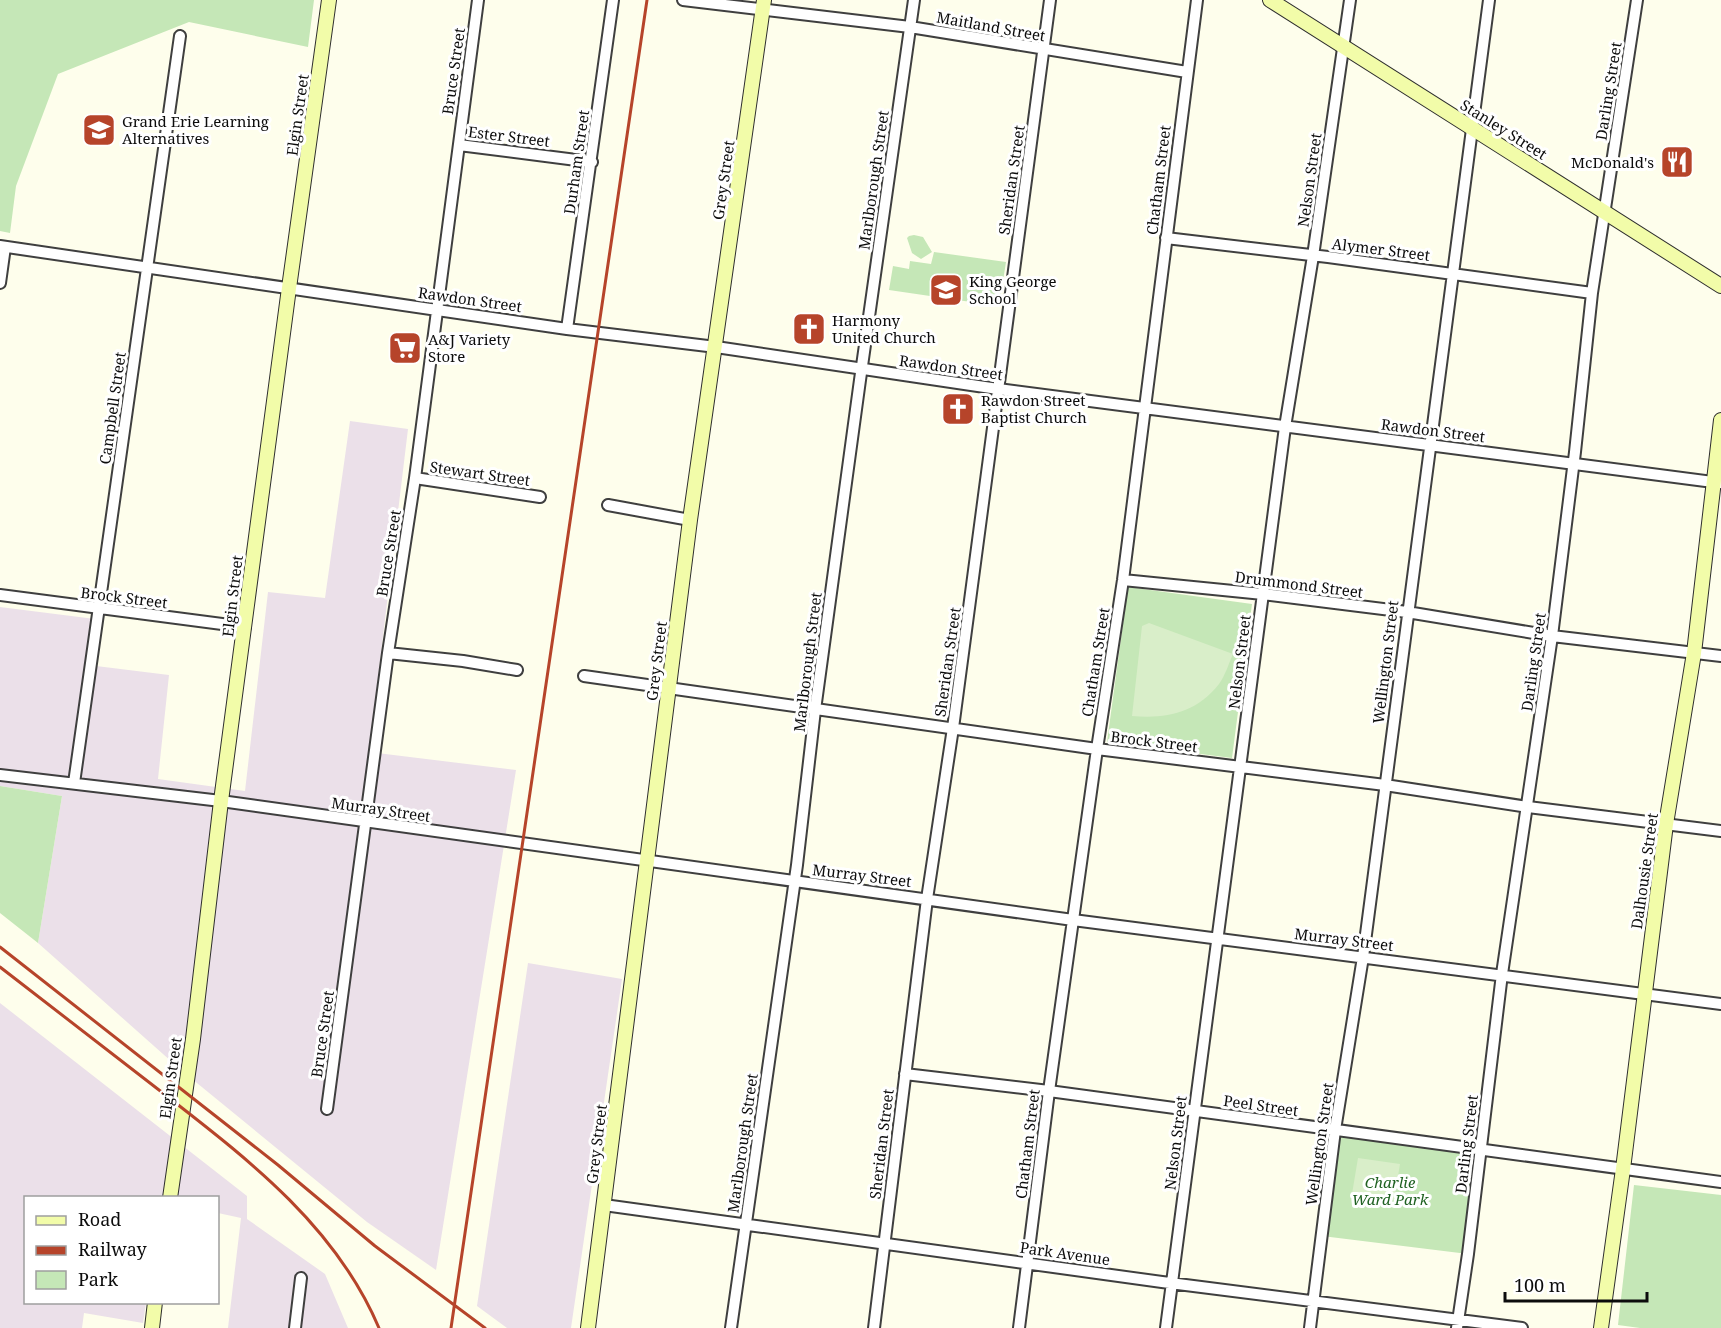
<svg xmlns="http://www.w3.org/2000/svg" width="1721" height="1328" font-family="'Noto Serif',serif">
	<style>
		.industrial { fill: #ebe0e9 }
		.green { fill: #c5e7b7 }
		.pitch { fill: #d9eec9 }
		.lines { fill: none; stroke-linecap: round; stroke-linejoin: round }
		.street-casing { stroke: #3f3f3f; stroke-width: 14 }
		.secondary-casing { stroke: #2e2e2e; stroke-width: 16 }
		.street { stroke: #fff; stroke-width: 10 }
		.secondary { stroke: #f2fca9; stroke-width: 14 }
		.rail { stroke: #b6442a; stroke-width: 3 }
		.labels { text-anchor: middle; dominant-baseline: central; stroke-width: 6; stroke-linejoin: round; paint-order: stroke }
		.street-label { font-size: 15px; fill: #0c0c0c; stroke: #fff }
		.poi-label { font-size: 15px; fill: #0c0c0c; stroke: #fff; text-anchor: start }
		.park-label { font-size: 15px; font-style: italic; fill: #1f6121; stroke: #fff }
	</style>
	<rect width="100%" height="100%" fill="#fefeec"/>
	<!-- industrial -->
	<path class="industrial" d="M 350,421 L 408,429 L 369,752 L 516,770 L 436,1270 L 367,1222 L 181,1070 L 38,943 L 62,796 L 0,786 L 0,607 L 95,619 L 88,665 L 169,675 L 158,779 L 245,791 L 268,592 L 325,598 Z
		M 528,963 L 622,979 L 571,1328 L 507,1328 L 477,1306 Z
		M 0,1003 L 247,1196 L 247,1219 L 325,1274 L 348,1328 L 228,1328 L 241,1218 L 218,1213 L 218,1198 L 26,1198 L 26,1302 L 146,1303 L 143,1323 L 84,1313 L 82,1328 L 0,1328 Z"/>
	<!-- green -->
	<path class="green" d="M 0,0 L 314,0 L 308,47 L 189,22 L 58,74 L 16,186 L 10,233 L 0,231 Z
		M 914,235 L 923,237 L 932,252 L 921,259 L 912,253 L 907,238 L 909,236 Z
		M 934,252 L 1006,262 L 1000,300 L 972,296 L 971,302 L 889,290 L 893,266 L 909,269 L 910,261 L 931,264 Z
		M 1128,587 L 1252,604 L 1232,758 L 1107,742 Z
		M 0,786 L 62,796 L 38,943 L 0,913 Z
		M 1335,1130 L 1480,1150 L 1468,1254 L 1322,1236 Z
		M 1634,1185 L 1721,1195 L 1721,1328 L 1640,1328 L 1618,1325 Z"/>
	<!-- pitch -->
	<path class="pitch" d="M 1149,623 L 1233,654 C 1229,663 1225,676 1219,684 C 1196,713 1167,719 1132,716 L 1142,626 Z
		M 1358,1158 L 1400,1164 L 1394,1200 L 1352,1194 Z"/>
	<g class="lines">
		<defs>
			<path id="street" d="M 683,0 L 910,27 L 1187,72
				M 459,145 L 592,162
				M 1166,238 L 1328,257 L 1592,293
				M 0,246 L 567,329 L 716,347 L 998,389 L 1721,483
				M 0,283 L 5,247
				M 567,329 L 613,0
				M 415,478 L 540,497
				M 608,505 L 690,520
				M 1123,580 L 1263,594 L 1407,612 L 1552,636 L 1721,656
				M 0,595 L 245,627
				M 388,653 L 463,661 L 517,670
				M 584,676 L 1097,749 L 1385,785 L 1528,807 L 1721,831
				M 0,775 L 221,801 L 1073,920 L 1721,1004
				M 74,783 L 180,36
				M 905,1074 L 1049,1091 L 1721,1182
				M 327,1109 L 388,653 L 415,478 L 478,0
				M 604,1205 L 1162,1282 L 1522,1328
				M 295,1328 L 301,1278
				M 731,1328 L 797,865 L 815,710 L 860,380 L 914,0
				M 874,1328 L 927,899 L 953,728 L 1050,0
				M 1019,1328 L 1049,1091 L 1097,749 L 1123,580 L 1197,0
				M 1166,1328 L 1285,427 L 1313,256 L 1350,0
				M 1310,1328 L 1335,1130 L 1363,957 L 1489,0
				M 1457,1328 L 1468,1254 L 1502,974 L 1552,636 L 1575,452 L 1592,293 L 1637,0"/>
			<path id="secondary" d="M 1270,0 L 1721,286
				M 170,1198 L 193,1039 L 221,801 L 289,288 L 329,0
				M 152,1328 L 155,1302
				M 588,1328 L 690,520 L 764,0
				M 1601,1328 L 1623,1169 L 1666,824 L 1694,653 L 1721,420"/>
		</defs>
		<!-- street casing -->
		<use href="#street" class="street-casing"/>
		<!-- secondary casing -->
		<use href="#secondary" class="secondary-casing"/>
		<!-- street -->
		<use href="#street" class="street"/>
		<!-- secondary -->
		<use href="#secondary" class="secondary"/>
		<!-- rail -->
		<path class="rail" d="M 0,947 L 278,1165 L 375,1246 L 485,1328
			M 0,967 C 53,1008 106,1049 159,1090 C 245,1157 335,1224 379,1328
			M 451,1328 L 647,0"/>
	</g>
	<!-- icons -->
	<defs>
		<symbol id="school-square" viewBox="-11 -11 22 22"><rect x="-9" y="-9" width="18" height="18" rx="4" fill="#b6442a" stroke="#fff"/><path d="M0-5L7-2L0 1L-7-2ZM-4 1L0 2.5L4 1V4Q0 6-4 4Z" fill="#fff"/></symbol>
		<symbol id="restaurant-square" viewBox="-11 -11 22 22"><rect x="-9" y="-9" width="18" height="18" rx="4" fill="#b6442a" stroke="#fff"/><path d="M-5-6h1v4h1v-4h1v4h1v-4h1v5L-1.5 .5V6h-2V.5L-5-1ZM5-6V6H3V1.5H1.5Q1.5-4 5-6Z" fill="#fff"/></symbol>
		<symbol id="church-square" viewBox="-11 -11 22 22"><rect x="-9" y="-9" width="18" height="18" rx="4" fill="#b6442a" stroke="#fff"/><path d="M-1.2-6h2.4v3.5h3.3v2.4h-3.3V6h-2.4V-.1h-3.3v-2.4h3.3Z" fill="#fff"/></symbol>
		<symbol id="supermarket-square" viewBox="-11 -11 22 22"><rect x="-9" y="-9" width="18" height="18" rx="4" fill="#b6442a" stroke="#fff"/><path d="M-6-5.5h2.5l.6 2H6L4.5 2H-2.5L-4.4-4H-6ZM-1.5 3.2a1.3 1.3 0 1 0 .1 0ZM3 3.2a1.3 1.3 0 1 0 .1 0Z" fill="#fff"/></symbol>
	</defs>
	<g fill-rule="evenodd">
		<use href="#school-square" x="80" y="111" width="38" height="38"/>
		<use href="#restaurant-square" x="1658" y="143" width="38" height="38"/>
		<use href="#school-square" x="927" y="271" width="38" height="38"/>
		<use href="#church-square" x="790" y="310" width="38" height="38"/>
		<use href="#supermarket-square" x="386" y="329" width="38" height="38"/>
		<use href="#church-square" x="939" y="390" width="38" height="38"/>
	</g>
	<g class="labels">
		<!-- street labels -->
		<g class="street-label">
			<text transform="translate(991 26) rotate(10)">Maitland Street</text>
			<text transform="translate(453 71) rotate(-82)">Bruce Street</text>
			<text transform="translate(1608 91) rotate(-81)">Darling Street</text>
			<text transform="translate(297 115) rotate(-82)">Elgin Street</text>
			<text transform="translate(1504 129) rotate(32)">Stanley Street</text>
			<text transform="translate(509 136) rotate(7)">Ester Street</text>
			<text transform="translate(576 162) rotate(-82)">Durham Street</text>
			<text transform="translate(723 180) rotate(-82)">Grey Street</text>
			<text transform="translate(873 180) rotate(-82)">Marlborough Street</text>
			<text transform="translate(1011 180) rotate(-82)">Sheridan Street</text>
			<text transform="translate(1158 180) rotate(-83)">Chatham Street</text>
			<text transform="translate(1309 180) rotate(-82)">Nelson Street</text>
			<text transform="translate(1381 249) rotate(7)">Alymer Street</text>
			<text transform="translate(470 299) rotate(8)">Rawdon Street</text>
			<text transform="translate(951 367) rotate(8)">Rawdon Street</text>
			<text transform="translate(112 408) rotate(-82)">Campbell Street</text>
			<text transform="translate(1433 430) rotate(7)">Rawdon Street</text>
			<text transform="translate(480 473) rotate(8)">Stewart Street</text>
			<text transform="translate(388 553) rotate(-81)">Bruce Street</text>
			<text transform="translate(1299 584) rotate(7)">Drummond Street</text>
			<text transform="translate(232 596) rotate(-83)">Elgin Street</text>
			<text transform="translate(124 597) rotate(7)">Brock Street</text>
			<text transform="translate(656 661) rotate(-83)">Grey Street</text>
			<text transform="translate(807 662) rotate(-83)">Marlborough Street</text>
			<text transform="translate(947 662) rotate(-82)">Sheridan Street</text>
			<text transform="translate(1095 662) rotate(-81)">Chatham Street</text>
			<text transform="translate(1239 662) rotate(-83)">Nelson Street</text>
			<text transform="translate(1385 662) rotate(-83)">Wellington Street</text>
			<text transform="translate(1533 662) rotate(-82)">Darling Street</text>
			<text transform="translate(1154 741) rotate(7)">Brock Street</text>
			<text transform="translate(381 809) rotate(8)">Murray Street</text>
			<text transform="translate(1644 871) rotate(-82)">Dalhousie Street</text>
			<text transform="translate(862 875) rotate(7)">Murray Street</text>
			<text transform="translate(1344 939) rotate(7)">Murray Street</text>
			<text transform="translate(322 1034) rotate(-82)">Bruce Street</text>
			<text transform="translate(170 1078) rotate(-82)">Elgin Street</text>
			<text transform="translate(1261 1105) rotate(8)">Peel Street</text>
			<text transform="translate(742 1143) rotate(-82)">Marlborough Street</text>
			<text transform="translate(1175 1143) rotate(-83)">Nelson Street</text>
			<text transform="translate(596 1144) rotate(-83)">Grey Street</text>
			<text transform="translate(881 1144) rotate(-83)">Sheridan Street</text>
			<text transform="translate(1027 1144) rotate(-83)">Chatham Street</text>
			<text transform="translate(1319 1144) rotate(-82)">Wellington Street</text>
			<text transform="translate(1466 1144) rotate(-83)">Darling Street</text>
			<text transform="translate(1065 1253) rotate(8)">Park Avenue</text>
		</g>
		<!-- poi labels -->
		<g class="poi-label">
			<text x="122" y="121">Grand Erie Learning<tspan x="122" dy="17">Alternatives</tspan></text>
			<text x="1654" y="162" text-anchor="end">McDonald's</text>
			<text x="969" y="281">King George<tspan x="969" dy="17">School</tspan></text>
			<text x="832" y="320">Harmony<tspan x="832" dy="17">United Church</tspan></text>
			<text x="428" y="339">A&amp;J Variety<tspan x="428" dy="17">Store</tspan></text>
			<text x="981" y="400">Rawdon Street<tspan x="981" dy="17">Baptist Church</tspan></text>
		</g>
		<!-- park labels -->
		<g class="park-label">
			<text x="1390" y="1182">Charlie<tspan x="1390" dy="17">Ward Park</tspan></text>
		</g>
	</g>
	<!-- legend -->
	<rect x="24" y="1196" width="195" height="108" fill="#ffffff" stroke="#9e9e9e" stroke-width="1.5"/>
	<rect x="36" y="1216" width="30" height="9" fill="#f2fca9" stroke="#9e9e9e" stroke-width="1.5"/>
	<text x="78" y="1226" font-size="18" fill="#0c0c0c">Road</text>
	<rect x="36" y="1246" width="30" height="9" fill="#b6442a" stroke="#9e9e9e" stroke-width="1.5"/>
	<text x="78" y="1256" font-size="18" fill="#0c0c0c">Railway</text>
	<rect x="36" y="1271" width="30" height="18" fill="#c5e7b7" stroke="#9e9e9e" stroke-width="1.5"/>
	<text x="78" y="1286" font-size="18" fill="#0c0c0c">Park</text>
	<!-- scale -->
	<path d="M1505 1292v9h142v-9" fill="none" stroke="#0c0c0c" stroke-width="3"/>
	<text x="1514" y="1292" font-size="18" fill="#0c0c0c" stroke="#ffffff" stroke-width="4.5" paint-order="stroke">100 m</text>
</svg>
